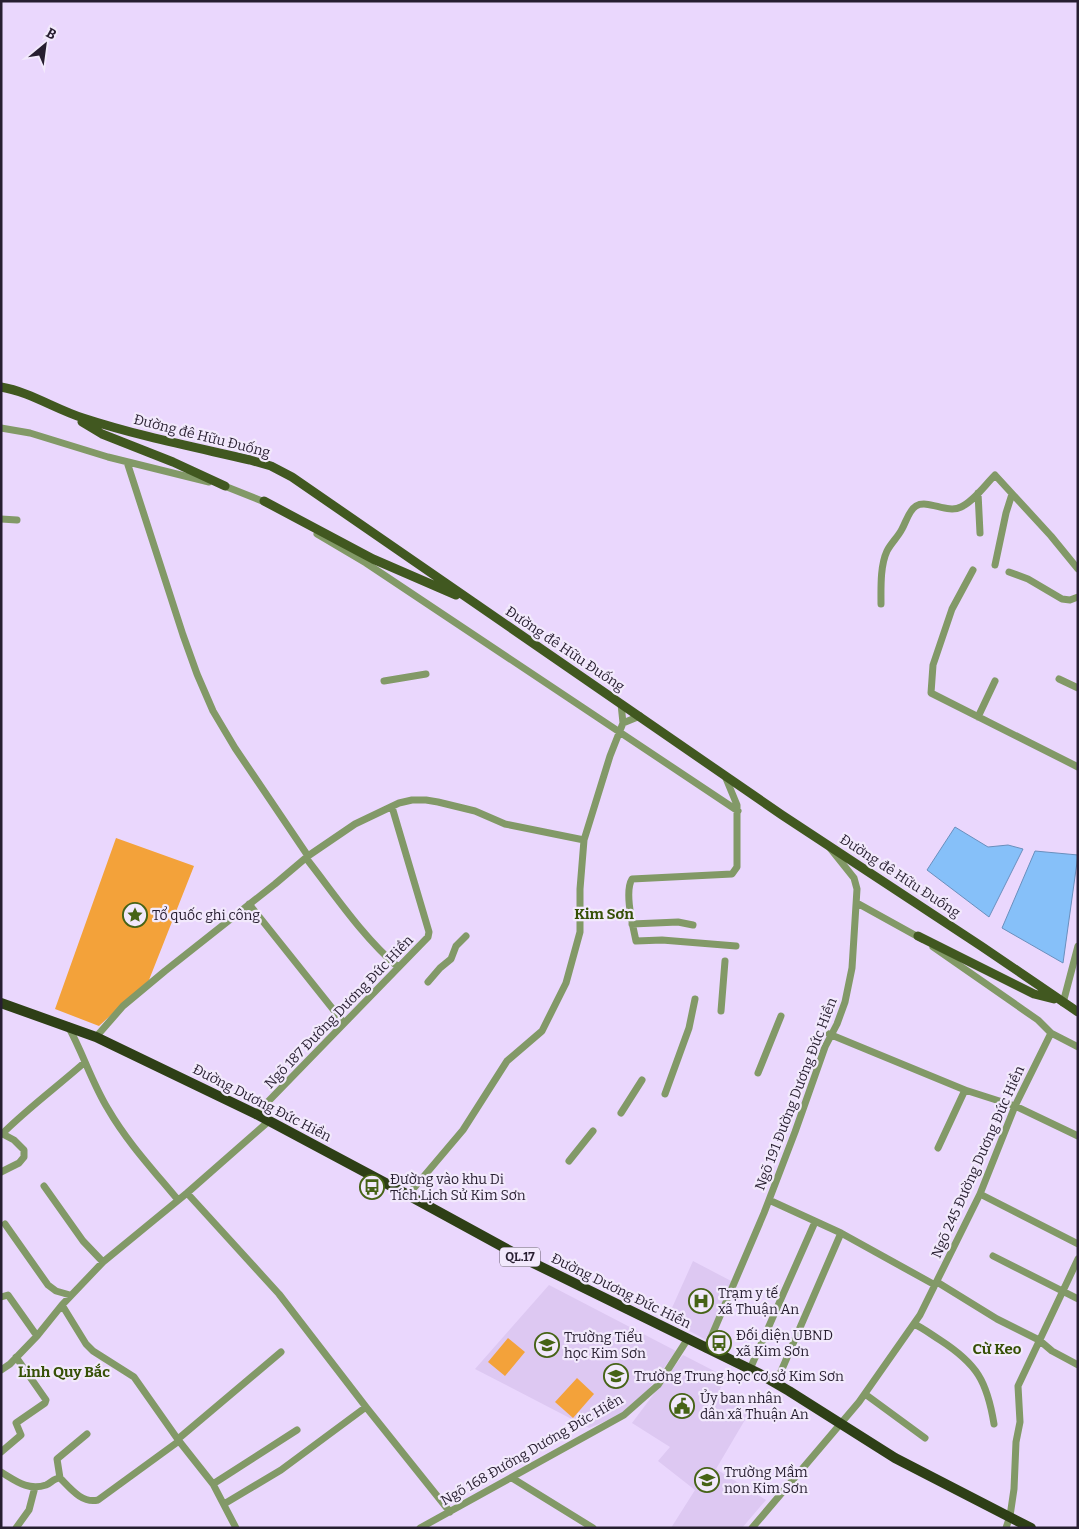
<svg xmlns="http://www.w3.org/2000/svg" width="1079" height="1529" font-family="Bitter,serif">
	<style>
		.built { fill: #ddc8f2 }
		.green { fill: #f3a23a }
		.water { fill: #86c0f9; stroke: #6a8fbd }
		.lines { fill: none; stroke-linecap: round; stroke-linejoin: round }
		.minor { stroke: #829967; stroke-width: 7 }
		.major { stroke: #415820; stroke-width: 9 }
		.highway { stroke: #2e3f16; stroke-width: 10 }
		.labels { text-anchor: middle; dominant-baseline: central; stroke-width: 4.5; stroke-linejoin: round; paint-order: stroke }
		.shield { fill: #f2e9fc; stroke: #645b6d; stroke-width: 1 }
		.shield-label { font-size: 12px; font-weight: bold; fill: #271e30 }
		.street-label { font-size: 14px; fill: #271e30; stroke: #f2e9fc }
		.poi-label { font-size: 14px; fill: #271e30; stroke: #f2e9fc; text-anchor: start }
		.neighbourhood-label { font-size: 15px; font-weight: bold; fill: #365006; stroke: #f2e9fc }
	</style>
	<rect width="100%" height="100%" fill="#ead7fd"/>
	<!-- built -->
	<path class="built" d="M 693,1261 L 735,1283 L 710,1342 L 667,1319 Z
		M 549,1285 L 676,1351 L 640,1401 L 618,1416 L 589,1428 L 475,1369 Z
		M 683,1355 L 726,1377 L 720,1389 L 734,1398 L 732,1402 L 749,1413 L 716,1469 L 766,1500 L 742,1528 L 671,1528 L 695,1490 L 658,1461 L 670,1447 L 632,1423 Z"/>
	<!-- green -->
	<path class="green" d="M 116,838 L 194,866 L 149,980 L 99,1026 L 55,1009 Z
		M 508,1338 L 525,1352 L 505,1376 L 488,1362 Z
		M 577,1378 L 594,1394 L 573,1418 L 555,1402 Z"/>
	<!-- water -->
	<path class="water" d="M 955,827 L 988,847 L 1008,845 L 1023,849 L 989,917 L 927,870 Z
		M 1035,851 L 1078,855 L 1063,963 L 1002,928 Z"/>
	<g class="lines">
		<!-- minor -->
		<path class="minor" d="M 1,428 L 30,433 L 108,457 L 209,482
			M 127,462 L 183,635 L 197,674 L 213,711 L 235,748 L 308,856
			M 222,485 L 267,503
			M 978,493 L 980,533
			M 1,519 L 17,520
			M 317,534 L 366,563 L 738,811
			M 995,565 L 1006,513 L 1012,494
			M 973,570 L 952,609 L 933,665 L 931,693 L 1078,767
			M 1009,572 L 1028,579 L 1062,599 L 1070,600 L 1078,597
			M 881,604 C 881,588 880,566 887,551 C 891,543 898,537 902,529 C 906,522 909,510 916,506 C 928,499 947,514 961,507 C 974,501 985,485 995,475 L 1051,536 L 1078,569
			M 1059,679 L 1078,688
			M 384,681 L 426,674
			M 978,717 L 995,681
			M 623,723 L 640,716
			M 725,776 L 737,805 L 737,867 L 732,874 L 632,879 C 624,892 633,926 636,941 L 662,940 L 736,946
			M 306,858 C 335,895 362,936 398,967
			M 857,903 L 922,939
			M 249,904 L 344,1023
			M 632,924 L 678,922 L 693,925
			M 933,947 L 1038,1020 L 1051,1033 L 1078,1047
			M 428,982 L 440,968 L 451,959 L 456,946 L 466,936
			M 1063,1003 L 1078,946
			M 721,1011 L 725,961
			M 68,1026 C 83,1053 92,1083 108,1109 C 127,1142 154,1171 178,1200
			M 829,1034 L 965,1090 L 1015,1106 L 1078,1136
			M 96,1037 L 123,1006 L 165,971 L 275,884 L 308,856 L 355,824 L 399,803 L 412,800 L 426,800 L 438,802 L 475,811 L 505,824 L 584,840
			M 758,1073 L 781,1016
			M 665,1094 L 689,1028 L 695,999
			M 621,1113 L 642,1080
			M 256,1114 L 428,937 L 429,932 L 392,807
			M 1,1133 L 14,1140 L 24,1150 L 24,1157 L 19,1163 L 1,1172
			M 2,1134 C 28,1108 58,1086 85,1062
			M 938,1148 L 965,1090
			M 569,1161 L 593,1131
			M 44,1186 L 83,1241 L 103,1262
			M 187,1193 L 279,1294 L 366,1407
			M 980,1194 L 1078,1244
			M 408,1195 L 463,1130 L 507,1061 L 542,1031 L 566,983 L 580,932 L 580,889 L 584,840 L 610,756 L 623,723 L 621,704
			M 769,1200 L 841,1233 L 935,1285
			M 5,1224 L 48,1285 L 56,1291 L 70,1295
			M 993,1256 L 1078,1299
			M 937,1282 L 997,1319 L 1039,1340 L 1052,1351 L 1078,1365
			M 1,1297 L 8,1295 L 37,1336
			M 914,1324 C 923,1328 932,1335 940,1340 C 977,1364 987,1381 994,1424
			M 706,1349 L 764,1213 L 795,1132 L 825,1047 L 837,1024 L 845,1002 L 852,968 L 857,889 L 854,878 L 830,848
			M 750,1369 L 815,1222
			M 1,1370 L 10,1364 L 37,1336 L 62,1305
			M 776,1383 L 841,1233
			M 865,1394 L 925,1438
			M 178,1439 L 281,1352
			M 1,1452 L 21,1435 L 16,1423 L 45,1403 L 46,1400 L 16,1357
			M 1,1472 C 16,1481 28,1491 46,1485 C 51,1483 54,1478 60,1478 C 70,1488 82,1504 98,1500 L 179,1441
			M 60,1478 L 57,1459 L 87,1434
			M 512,1478 L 593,1528
			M 213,1484 L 297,1430
			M 224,1504 L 281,1470 L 366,1407 L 450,1512
			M 16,1528 L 29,1510 L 35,1487
			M 236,1528 L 213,1484 L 179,1441 L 134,1377 L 93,1351 L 86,1344 L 62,1305 L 103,1262 L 187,1193 L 269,1121
			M 420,1528 L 624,1415 L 658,1385 L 687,1340
			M 752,1528 L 859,1402 L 920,1315 L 980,1194 L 1015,1106 L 1051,1033
			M 1006,1528 L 1010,1516 L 1014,1489 L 1016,1442 L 1020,1422 L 1018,1386 L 1078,1259"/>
		<!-- major -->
		<path class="major" d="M 1,387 C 30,392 55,409 83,418 C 138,436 194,447 250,460 L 271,466 L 292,477 L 782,815 L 981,946 L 1078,1012
			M 82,422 L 102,434 L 173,462 L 225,486
			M 264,501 L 373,559 L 456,595
			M 918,936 L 1034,994 L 1054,999"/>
		<!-- highway -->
		<path class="highway" d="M 1,1003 L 96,1037 L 256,1114 L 408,1195 L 525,1259 L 760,1374 L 789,1391 L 895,1458 L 1031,1528"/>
	</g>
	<!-- icons -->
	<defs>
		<symbol id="sight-ring" viewBox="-11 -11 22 22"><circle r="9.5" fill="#f2e9fc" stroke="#466316" stroke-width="1.5"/><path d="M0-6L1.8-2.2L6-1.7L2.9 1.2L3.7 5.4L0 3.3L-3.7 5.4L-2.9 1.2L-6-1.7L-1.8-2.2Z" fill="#466316"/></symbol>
		<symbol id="bus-ring" viewBox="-11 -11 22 22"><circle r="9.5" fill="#f2e9fc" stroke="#466316" stroke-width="1.5"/><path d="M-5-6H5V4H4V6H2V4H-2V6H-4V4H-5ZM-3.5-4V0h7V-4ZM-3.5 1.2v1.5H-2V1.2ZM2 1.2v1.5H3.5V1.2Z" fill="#466316"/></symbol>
		<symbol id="hospital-ring" viewBox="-11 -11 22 22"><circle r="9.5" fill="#f2e9fc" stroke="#466316" stroke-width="1.5"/><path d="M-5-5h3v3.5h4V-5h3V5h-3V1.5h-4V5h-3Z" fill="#466316"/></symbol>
		<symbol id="school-ring" viewBox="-11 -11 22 22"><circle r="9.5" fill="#f2e9fc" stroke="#466316" stroke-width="1.5"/><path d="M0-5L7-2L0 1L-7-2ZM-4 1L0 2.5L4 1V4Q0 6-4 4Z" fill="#466316"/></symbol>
		<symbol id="civic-ring" viewBox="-11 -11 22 22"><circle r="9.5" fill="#f2e9fc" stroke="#466316" stroke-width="1.5"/><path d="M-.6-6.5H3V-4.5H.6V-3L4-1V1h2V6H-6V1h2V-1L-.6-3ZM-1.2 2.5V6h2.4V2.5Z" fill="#466316"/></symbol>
	</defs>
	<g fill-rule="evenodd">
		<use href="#sight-ring" x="121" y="901" width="28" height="28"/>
		<use href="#bus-ring" x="358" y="1173" width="28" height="28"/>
		<use href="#hospital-ring" x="687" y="1287" width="28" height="28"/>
		<use href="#bus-ring" x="705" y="1329" width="28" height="28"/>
		<use href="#school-ring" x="533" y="1331" width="28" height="28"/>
		<use href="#school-ring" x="602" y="1362" width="28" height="28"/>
		<use href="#civic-ring" x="668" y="1392" width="28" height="28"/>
		<use href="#school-ring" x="693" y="1466" width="28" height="28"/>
	</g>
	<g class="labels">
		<!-- shield labels -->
		<rect class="shield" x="500" y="1247.5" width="40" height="19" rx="4"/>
		<g class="shield-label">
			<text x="520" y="1257">QL.17</text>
		</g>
		<!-- street labels -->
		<g class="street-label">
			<text transform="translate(202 436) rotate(14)">Đường đê Hữu Đuống</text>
			<text transform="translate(565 649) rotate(34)">Đường đê Hữu Đuống</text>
			<text transform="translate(900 876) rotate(33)">Đường đê Hữu Đuống</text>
			<text transform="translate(339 1012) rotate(-46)">Ngõ 187 Đường Dương Đức Hiền</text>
			<text transform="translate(796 1094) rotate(-69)">Ngõ 191 Đường Dương Đức Hiền</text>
			<text transform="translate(262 1103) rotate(27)">Đường Dương Đức Hiền</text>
			<text transform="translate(978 1162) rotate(-66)">Ngõ 245 Đường Dương Đức Hiền</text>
			<text transform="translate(621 1291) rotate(26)">Đường Dương Đức Hiền</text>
			<text transform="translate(532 1450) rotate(-30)">Ngõ 168 Đường Dương Đức Hiền</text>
		</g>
		<!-- poi labels -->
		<g class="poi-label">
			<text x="152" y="915">Tổ quốc ghi công</text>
			<text x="390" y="1179">Đường vào khu Di<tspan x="390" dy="16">Tích Lịch Sử Kim Sơn</tspan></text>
			<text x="718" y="1293">Trạm y tế<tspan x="718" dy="16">xã Thuận An</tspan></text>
			<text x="736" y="1335">Đối diện UBND<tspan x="736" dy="16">xã Kim Sơn</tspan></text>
			<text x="564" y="1337">Trường Tiểu<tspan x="564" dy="16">học Kim Sơn</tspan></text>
			<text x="634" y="1376">Trường Trung học cơ sở Kim Sơn</text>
			<text x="700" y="1398">Ủy ban nhân<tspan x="700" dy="16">dân xã Thuận An</tspan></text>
			<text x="724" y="1472">Trường Mầm<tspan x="724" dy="16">non Kim Sơn</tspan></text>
		</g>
		<!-- neighbourhood labels -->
		<g class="neighbourhood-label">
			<text x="604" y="914">Kim Sơn</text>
			<text x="997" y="1349">Cừ Keo</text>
			<text x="64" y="1372">Linh Quy Bắc</text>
		</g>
	</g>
	<!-- border -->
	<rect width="1079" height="1529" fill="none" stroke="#271e30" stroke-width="5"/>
	<!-- north arrow -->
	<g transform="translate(45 45) rotate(29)" stroke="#f2e9fc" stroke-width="4" paint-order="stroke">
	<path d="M0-4L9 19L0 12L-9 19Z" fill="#271e30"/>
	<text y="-8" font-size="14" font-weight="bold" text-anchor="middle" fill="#271e30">B</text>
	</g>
</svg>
